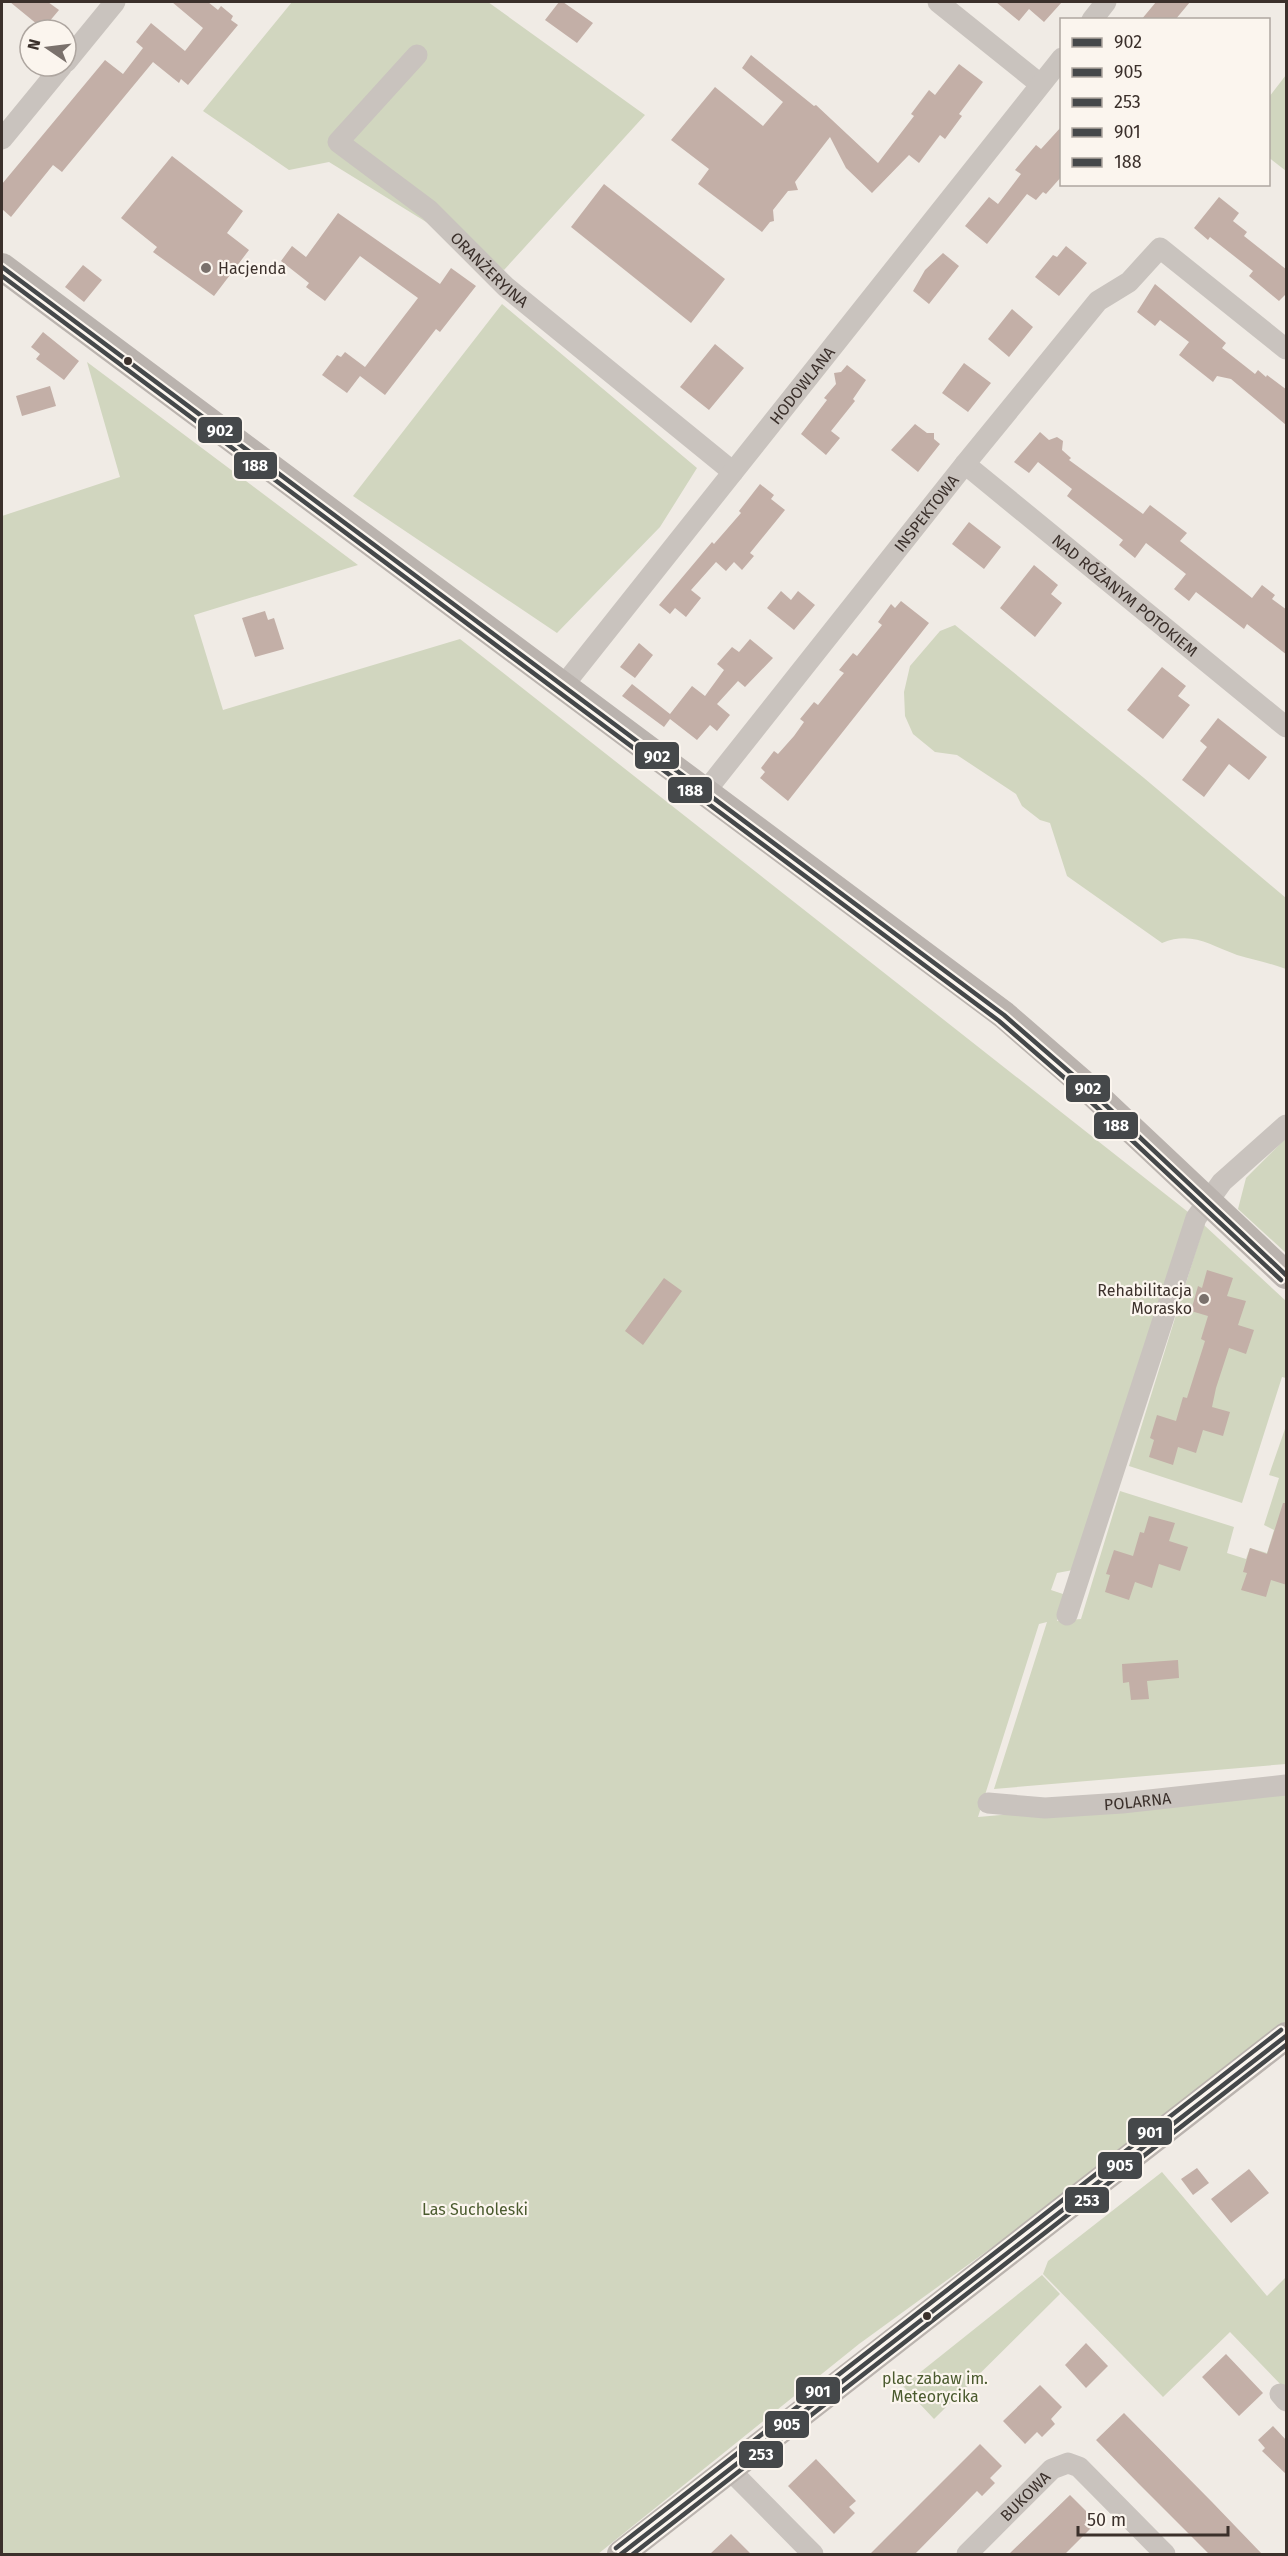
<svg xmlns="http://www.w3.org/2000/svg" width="1288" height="2556" font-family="'Fira Sans',sans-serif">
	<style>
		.green { fill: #d1d6bf }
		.building { fill: #c3afa7 }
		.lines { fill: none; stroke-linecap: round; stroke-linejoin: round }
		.street { stroke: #c9c3be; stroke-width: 21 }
		.secondary { stroke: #bab3ae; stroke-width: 28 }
		.bus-1-casing { stroke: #fbf5ee; stroke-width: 9 }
		.bus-2-casing { stroke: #fbf5ee; stroke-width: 9 }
		.bus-3-casing { stroke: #fbf5ee; stroke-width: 9 }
		.bus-4-casing { stroke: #fbf5ee; stroke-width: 9 }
		.bus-5-casing { stroke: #fbf5ee; stroke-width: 9 }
		.bus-1 { stroke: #45484a; stroke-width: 4.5 }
		.bus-2 { stroke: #45484a; stroke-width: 4.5 }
		.bus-3 { stroke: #45484a; stroke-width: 4.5 }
		.bus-4 { stroke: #45484a; stroke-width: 4.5 }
		.bus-5 { stroke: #45484a; stroke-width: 4.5 }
		.poi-dot { fill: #7a716c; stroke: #fbf5ee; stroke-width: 2 }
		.bus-dot { fill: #3b302b; stroke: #fbf5ee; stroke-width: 2 }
		.labels { text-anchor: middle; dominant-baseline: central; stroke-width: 4.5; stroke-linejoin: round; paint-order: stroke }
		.poi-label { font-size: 16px; fill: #3b302b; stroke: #fbf5ee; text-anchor: start }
		.street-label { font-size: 16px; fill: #3b302b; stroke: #fbf5ee }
		.park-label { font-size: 16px; fill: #4a5a2e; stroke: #fbf5ee }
		.line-badge { stroke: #fbf5ee; stroke-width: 2 }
		.badge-label { font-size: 16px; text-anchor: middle; font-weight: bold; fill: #fff }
	</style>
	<rect width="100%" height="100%" fill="#f0ebe5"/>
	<!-- green -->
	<path class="green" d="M 292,2 L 488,2 L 645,115 L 504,270 L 329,162 L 289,170 L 203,111 Z
		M 1286,75 L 1286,171 L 1268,157 L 1269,97 Z
		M 502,304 L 697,468 L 660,527 L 557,633 L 353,496 Z
		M 87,362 L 358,565 L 194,615 L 223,710 L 460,639 L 1188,1212 L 1073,1570 L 1057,1573 L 1051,1590 L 1066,1595 L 1057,1621 L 1081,1619 L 1120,1491 L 1234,1527 L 1227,1553 L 1246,1559 L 1250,1548 L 1267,1553 L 1274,1530 L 1264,1525 L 1279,1478 L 1269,1475 L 1286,1426 L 1286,1764 L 994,1789 L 1047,1622 L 1039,1624 L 978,1817 L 1286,1790 L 1286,2022 L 1126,2150 L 859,2344 L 598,2554 L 2,2554 L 2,516 L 120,477 Z
		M 955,625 L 1144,778 L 1286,898 L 1286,969 C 1270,963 1254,960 1237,955 C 1209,945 1192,931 1162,943 L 1067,876 L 1050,823 L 1040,820 L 1022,806 L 1016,794 L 957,755 L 935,752 L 913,734 L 905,716 L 904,692 L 910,666 L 940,631 Z
		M 1286,1138 L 1286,1253 L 1238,1209 L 1246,1178 Z
		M 1204,1225 L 1286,1301 L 1286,1378 L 1282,1377 L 1242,1503 L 1129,1466 Z
		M 1162,2172 L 1267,2296 L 1286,2277 L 1286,2390 L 1230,2332 L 1163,2397 L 1043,2274 L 1048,2261 Z
		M 1042,2275 L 1060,2294 L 934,2419 L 903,2386 Z"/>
	<!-- building -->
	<path class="building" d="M 10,2 L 48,2 L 59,10 L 43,29 Z
		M 172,2 L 208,2 L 218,10 L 221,6 L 233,16 L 231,20 L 238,25 L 188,85 L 181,79 L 179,83 L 153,62 L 62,172 L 53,165 L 11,217 L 2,209 L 2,184 L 105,60 L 123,74 L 143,48 L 136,42 L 151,23 L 185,51 L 203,28 Z
		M 559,2 L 563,2 L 593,23 L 577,43 L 545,20 Z
		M 996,2 L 1062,2 L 1044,22 L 1029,9 L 1019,21 Z
		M 1156,2 L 1190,2 L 1175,20 L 1141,20 Z
		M 751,55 L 814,106 L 816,105 L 878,163 L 914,116 L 911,114 L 929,90 L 935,95 L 959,64 L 983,82 L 959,114 L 962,116 L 945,139 L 940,135 L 919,163 L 909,155 L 872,193 L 846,168 L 830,137 L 795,182 L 798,190 L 788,191 L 773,210 L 774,221 L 770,222 L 762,232 L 698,184 L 709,169 L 671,140 L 715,87 L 763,126 L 783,102 L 742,68 Z
		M 1062,126 L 1062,176 L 1046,194 L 1043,192 L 1036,200 L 1027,194 L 987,244 L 965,226 L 989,197 L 998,204 L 1021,174 L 1015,170 L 1036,145 L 1041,149 Z
		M 172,156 L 243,211 L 227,233 L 249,250 L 214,296 L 153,252 L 157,247 L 121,218 Z
		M 604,184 L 725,279 L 691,323 L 571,227 Z
		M 1219,197 L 1239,213 L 1233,221 L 1247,232 L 1244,236 L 1287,270 L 1287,293 L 1279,301 L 1249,276 L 1253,271 L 1210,237 L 1208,240 L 1194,228 Z
		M 338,213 L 440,284 L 451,268 L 476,286 L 440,332 L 436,329 L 385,395 L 360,376 L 347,393 L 322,375 L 337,355 L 341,357 L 345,352 L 365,367 L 418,298 L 360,256 L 325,301 L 306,287 L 309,283 L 281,261 L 292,246 L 306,257 Z
		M 1066,246 L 1087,263 L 1059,296 L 1035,277 L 1053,255 L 1057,257 Z
		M 943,253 L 959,266 L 929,304 L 913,291 L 925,270 Z
		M 83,265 L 102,280 L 84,302 L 65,287 Z
		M 1155,284 L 1226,343 L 1222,348 L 1255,374 L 1258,370 L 1266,377 L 1267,375 L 1287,390 L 1286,425 L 1231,379 L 1217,376 L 1213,382 L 1179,355 L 1189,342 L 1160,320 L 1155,326 L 1137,312 Z
		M 1012,309 L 1033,327 L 1009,357 L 988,339 Z
		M 43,332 L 79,361 L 64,380 L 36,359 L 40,354 L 31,347 Z
		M 715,344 L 744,368 L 709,410 L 680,387 Z
		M 964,363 L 991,383 L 968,412 L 942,393 Z
		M 847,365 L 866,380 L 853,399 L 855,401 L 831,431 L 840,438 L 826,455 L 801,434 L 827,400 L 824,398 L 836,384 L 834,373 L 841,372 Z
		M 50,386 L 56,406 L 22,416 L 16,396 Z
		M 915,424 L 927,433 L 934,433 L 934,439 L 940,444 L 918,472 L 891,450 Z
		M 1040,432 L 1049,440 L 1057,437 L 1063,441 L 1062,450 L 1071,458 L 1069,460 L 1143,514 L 1150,505 L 1187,533 L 1180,541 L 1252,598 L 1262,585 L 1275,595 L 1272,599 L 1287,610 L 1287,655 L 1247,624 L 1244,629 L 1196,592 L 1189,601 L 1174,589 L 1186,574 L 1146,543 L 1135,558 L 1119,545 L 1123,540 L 1067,496 L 1072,489 L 1038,462 L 1029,473 L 1014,462 Z
		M 760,484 L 774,495 L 771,499 L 785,510 L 750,553 L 754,556 L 742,570 L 734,562 L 726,571 L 716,562 L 691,590 L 701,598 L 686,617 L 675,608 L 670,614 L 659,605 L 712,542 L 714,544 L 741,513 L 739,511 Z
		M 969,522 L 1001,547 L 984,569 L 952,544 Z
		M 1034,565 L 1058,585 L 1051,594 L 1062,603 L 1035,637 L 1000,608 Z
		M 781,591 L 791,600 L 798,591 L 815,605 L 794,630 L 767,608 Z
		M 901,601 L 929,623 L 788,801 L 760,778 L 765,772 L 761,768 L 774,751 L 778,754 L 794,736 L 804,722 L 800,719 L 814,702 L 818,705 L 838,680 L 844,673 L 839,670 L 853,653 L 857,656 L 882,625 L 878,622 L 891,604 L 895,608 Z
		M 265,611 L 268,620 L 274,618 L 284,649 L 255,657 L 242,618 Z
		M 750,639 L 773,658 L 745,687 L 738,681 L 717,704 L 730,715 L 717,731 L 710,725 L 697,740 L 670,719 L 664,727 L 622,696 L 632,684 L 670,714 L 692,686 L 705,696 L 724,670 L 717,664 L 732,647 L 739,652 Z
		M 639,643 L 653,655 L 635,678 L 620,667 Z
		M 1162,667 L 1186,686 L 1178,696 L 1190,705 L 1163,739 L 1127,710 Z
		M 1218,718 L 1267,757 L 1249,780 L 1229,764 L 1204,797 L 1182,780 L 1207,747 L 1200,741 Z
		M 1207,1270 L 1233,1278 L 1227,1296 L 1246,1301 L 1238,1325 L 1254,1330 L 1246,1354 L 1229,1348 L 1216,1388 L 1212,1407 L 1230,1412 L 1223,1436 L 1203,1430 L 1196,1453 L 1178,1447 L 1173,1465 L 1149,1457 L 1154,1440 L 1150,1438 L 1157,1415 L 1176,1421 L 1183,1397 L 1187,1398 L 1205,1341 L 1201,1339 L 1208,1316 L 1191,1311 L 1198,1286 L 1202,1288 Z
		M 664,1278 L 682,1291 L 643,1345 L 625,1331 Z
		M 1283,1503 L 1287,1503 L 1287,1585 L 1271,1580 L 1266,1597 L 1241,1590 L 1247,1573 L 1243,1572 L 1250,1548 L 1267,1554 Z
		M 1149,1516 L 1175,1523 L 1169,1541 L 1188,1547 L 1180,1571 L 1159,1564 L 1152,1588 L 1135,1582 L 1129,1600 L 1105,1592 L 1110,1575 L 1106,1574 L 1114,1550 L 1133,1556 L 1140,1532 L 1144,1533 Z
		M 1178,1660 L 1179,1678 L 1147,1681 L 1149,1699 L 1131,1700 L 1129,1682 L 1123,1683 L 1122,1664 Z
		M 1197,2168 L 1209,2183 L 1193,2195 L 1181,2179 Z
		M 1249,2169 L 1269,2193 L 1231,2223 L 1211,2199 Z
		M 1086,2343 L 1108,2366 L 1086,2388 L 1065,2365 Z
		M 1226,2354 L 1263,2393 L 1239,2416 L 1202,2377 Z
		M 1040,2385 L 1062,2407 L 1051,2419 L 1055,2424 L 1042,2437 L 1037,2432 L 1025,2444 L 1003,2421 Z
		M 1124,2413 L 1212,2502 L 1262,2554 L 1209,2554 L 1138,2483 L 1096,2440 Z
		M 1273,2426 L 1287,2441 L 1287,2475 L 1262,2451 L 1265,2448 L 1258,2440 Z
		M 980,2444 L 1002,2466 L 990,2478 L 995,2483 L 982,2496 L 977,2491 L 915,2554 L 870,2554 Z
		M 816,2459 L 856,2501 L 849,2507 L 855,2513 L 834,2534 L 788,2486 Z
		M 1070,2495 L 1091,2516 L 1085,2522 L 1091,2528 L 1065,2554 L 1009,2554 Z
		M 731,2534 L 751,2554 L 710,2554 Z"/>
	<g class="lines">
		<!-- street -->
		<g class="street">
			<path d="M 938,2 L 1040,84"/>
			<path d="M 1092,20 L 1106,2"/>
			<path id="s1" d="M 417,55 L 338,142 L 429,210 L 506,287 L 733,472"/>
			<path d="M 66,62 L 115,2"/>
			<path d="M 2,139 L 62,66"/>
			<path id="s2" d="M 965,464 L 1286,727"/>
			<path id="s3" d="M 563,686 L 1062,58"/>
			<path id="s4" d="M 705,792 L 965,464 L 1098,301 L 1129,282 L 1160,248 L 1286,349"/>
			<path d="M 1067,1615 L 1196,1218 L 1222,1182 L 1286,1125"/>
			<path id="s5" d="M 988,1803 L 1045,1808 L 1122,1803 L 1286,1785"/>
			<path d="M 1280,2394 L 1286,2401"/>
			<path d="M 731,2471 L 813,2554"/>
			<path id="s6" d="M 967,2554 L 1052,2469 L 1068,2463 L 1079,2467 L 1165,2554"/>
		</g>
		<!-- secondary -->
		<path class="secondary" d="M 2,267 L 1004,1015 L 1080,1081 L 1286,1275
			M 621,2554 L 1286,2036"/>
		<defs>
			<path id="bus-1" d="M 2,267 L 1004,1015 L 1080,1081 L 1286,1275"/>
			<path id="bus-2" d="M 621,2554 L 1286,2036"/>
			<path id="bus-3" d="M 633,2554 L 1286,2045"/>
			<path id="bus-4" d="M 616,2548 L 1281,2030"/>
			<path id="bus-5" d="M 2,276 L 999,1021 L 1075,1087 L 1281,1280"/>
		</defs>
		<!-- bus-1 casing -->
		<use href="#bus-1" class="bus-1-casing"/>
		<!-- bus-2 casing -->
		<use href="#bus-2" class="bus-2-casing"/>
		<!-- bus-3 casing -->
		<use href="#bus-3" class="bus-3-casing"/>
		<!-- bus-4 casing -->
		<use href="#bus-4" class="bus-4-casing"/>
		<!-- bus-5 casing -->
		<use href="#bus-5" class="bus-5-casing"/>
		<!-- bus-1 -->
		<use href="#bus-1" class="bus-1"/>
		<!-- bus-2 -->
		<use href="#bus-2" class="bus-2"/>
		<!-- bus-3 -->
		<use href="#bus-3" class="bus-3"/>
		<!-- bus-4 -->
		<use href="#bus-4" class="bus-4"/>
		<!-- bus-5 -->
		<use href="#bus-5" class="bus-5"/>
	</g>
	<!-- markers -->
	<g class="poi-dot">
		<circle cx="206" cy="268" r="6"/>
		<circle cx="1204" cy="1299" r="6"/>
	</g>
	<g class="bus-dot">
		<circle cx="128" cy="361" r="5"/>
		<circle cx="927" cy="2316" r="5"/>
	</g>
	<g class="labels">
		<!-- poi labels -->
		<g class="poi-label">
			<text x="218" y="268">Hacjenda</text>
			<text x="1192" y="1290" text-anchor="end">Rehabilitacja<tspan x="1192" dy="18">Morasko</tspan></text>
		</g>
		<!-- street labels -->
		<g class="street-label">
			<text stroke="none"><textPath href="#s1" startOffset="316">ORANŻERYJNA</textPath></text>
			<text stroke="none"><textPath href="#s3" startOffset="384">HODOWLANA</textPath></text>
			<text stroke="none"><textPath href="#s4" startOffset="356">INSPEKTOWA</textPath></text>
			<text stroke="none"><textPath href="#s2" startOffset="207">NAD RÓŻANYM POTOKIEM</textPath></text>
			<text stroke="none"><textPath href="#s5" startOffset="150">POLARNA</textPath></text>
			<text stroke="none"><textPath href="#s6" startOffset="82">BUKOWA</textPath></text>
		</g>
		<!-- park labels -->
		<g class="park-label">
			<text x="475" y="2209">Las Sucholeski</text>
			<text x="935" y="2378">plac zabaw im.<tspan x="935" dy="18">Meteorycika</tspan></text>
		</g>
	</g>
	<g class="line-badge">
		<rect x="197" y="416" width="46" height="28" rx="6" fill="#45484a"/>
		<rect x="233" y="451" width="45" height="29" rx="6" fill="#45484a"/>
		<rect x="634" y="741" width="46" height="29" rx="6" fill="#45484a"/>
		<rect x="667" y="776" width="46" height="28" rx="6" fill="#45484a"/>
		<rect x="1065" y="1074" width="46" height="29" rx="6" fill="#45484a"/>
		<rect x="1093" y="1111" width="46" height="29" rx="6" fill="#45484a"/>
		<rect x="1127" y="2117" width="46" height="29" rx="6" fill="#45484a"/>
		<rect x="1097" y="2151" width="46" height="29" rx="6" fill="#45484a"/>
		<rect x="1064" y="2186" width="46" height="28" rx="6" fill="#45484a"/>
		<rect x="795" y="2376" width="46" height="29" rx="6" fill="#45484a"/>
		<rect x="764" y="2410" width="46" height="29" rx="6" fill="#45484a"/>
		<rect x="738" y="2440" width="46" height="29" rx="6" fill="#45484a"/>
	</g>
	<g class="badge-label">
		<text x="220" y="436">902</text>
		<text x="255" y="471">188</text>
		<text x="657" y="762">902</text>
		<text x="690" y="796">188</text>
		<text x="1088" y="1094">902</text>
		<text x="1116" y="1131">188</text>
		<text x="1150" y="2138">901</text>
		<text x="1120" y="2171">905</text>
		<text x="1087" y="2206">253</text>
		<text x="818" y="2397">901</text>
		<text x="787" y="2430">905</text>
		<text x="761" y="2460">253</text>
	</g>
	<!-- border -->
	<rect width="1288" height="2556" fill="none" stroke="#3b302b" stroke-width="6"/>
	<!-- legend -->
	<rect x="1060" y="18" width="210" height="168" fill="#fbf5ee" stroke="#aea6a0" stroke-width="1.5"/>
	<rect x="1072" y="38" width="30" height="9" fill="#45484a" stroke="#aea6a0" stroke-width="1.5"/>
	<text x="1114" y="48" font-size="18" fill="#3b302b">902</text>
	<rect x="1072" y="68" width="30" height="9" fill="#45484a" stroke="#aea6a0" stroke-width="1.5"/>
	<text x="1114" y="78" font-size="18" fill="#3b302b">905</text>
	<rect x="1072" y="98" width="30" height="9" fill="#45484a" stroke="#aea6a0" stroke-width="1.5"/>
	<text x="1114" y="108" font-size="18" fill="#3b302b">253</text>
	<rect x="1072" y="128" width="30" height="9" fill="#45484a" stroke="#aea6a0" stroke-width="1.5"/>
	<text x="1114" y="138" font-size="18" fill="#3b302b">901</text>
	<rect x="1072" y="158" width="30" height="9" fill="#45484a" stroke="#aea6a0" stroke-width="1.5"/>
	<text x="1114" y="168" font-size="18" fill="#3b302b">188</text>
	<!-- north arrow -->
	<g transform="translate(48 48) rotate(284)"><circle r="28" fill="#fbf5ee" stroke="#aea6a0" stroke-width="1.5"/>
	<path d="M0-4.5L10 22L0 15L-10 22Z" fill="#7a716c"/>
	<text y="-9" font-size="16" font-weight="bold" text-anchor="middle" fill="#3b302b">N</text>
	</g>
	<!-- scale -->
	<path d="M1078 2526v9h150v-9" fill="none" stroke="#3b302b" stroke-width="3"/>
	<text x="1087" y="2526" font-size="18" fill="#3b302b" stroke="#fbf5ee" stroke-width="4.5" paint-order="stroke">50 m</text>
</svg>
